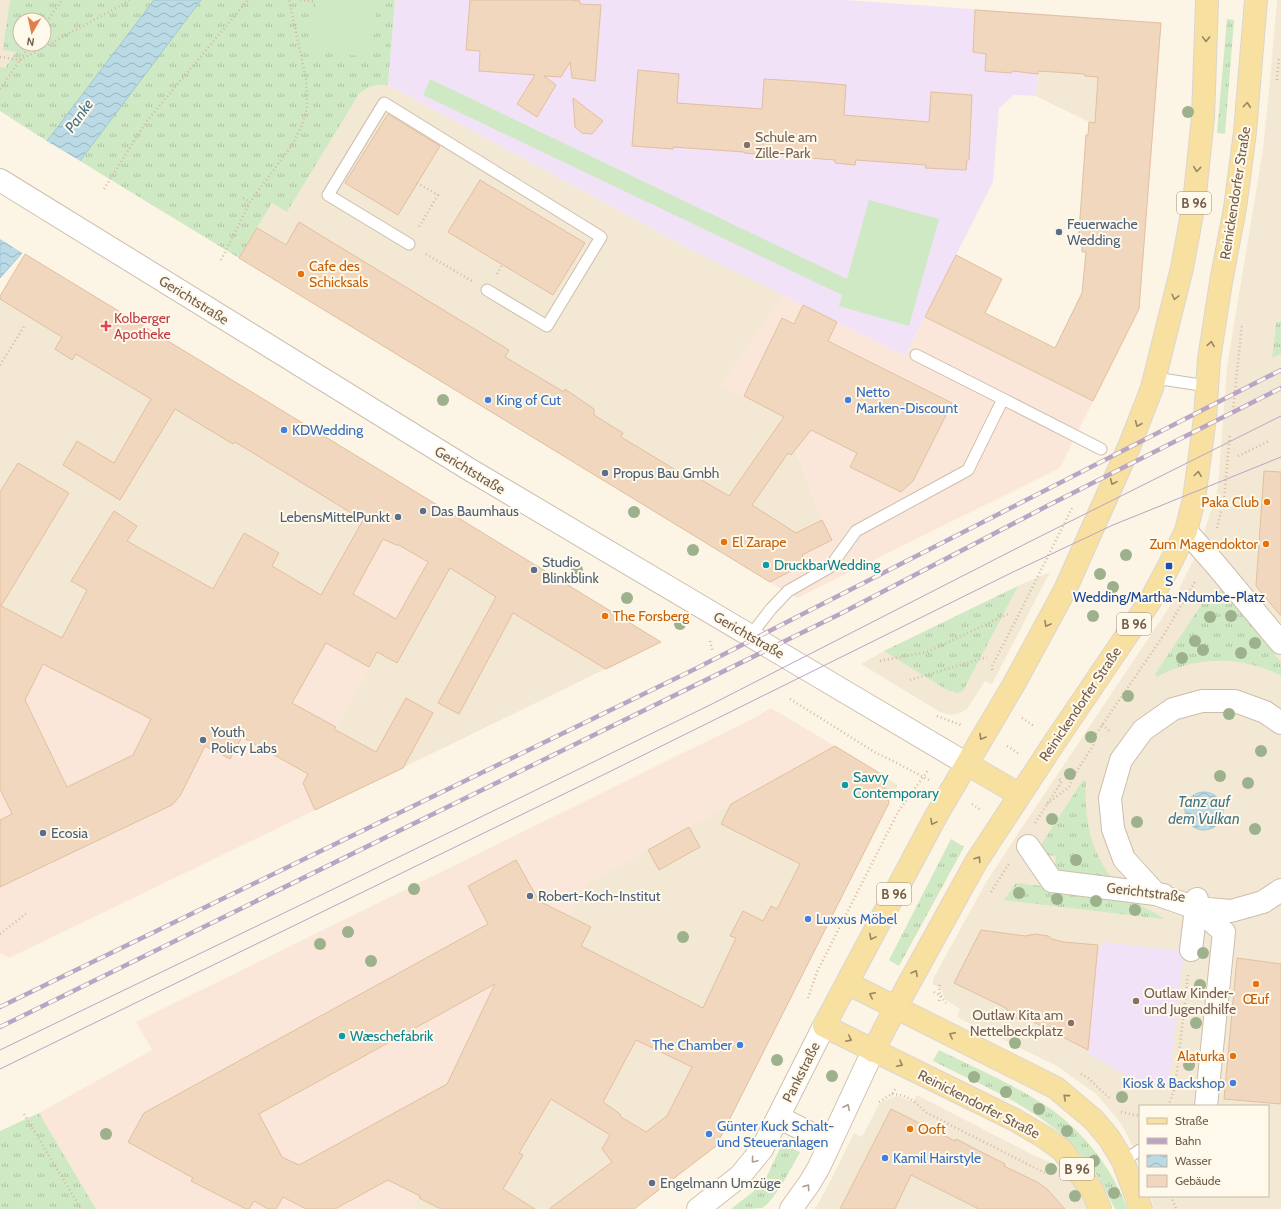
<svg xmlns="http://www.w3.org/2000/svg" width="1281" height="1209" font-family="Cabin,sans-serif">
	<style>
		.residential { fill: #f3e8d4 }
		.commercial { fill: #fbe7d9 }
		.education { fill: #f2e2f8 }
		.grass { fill: url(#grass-tufts); fill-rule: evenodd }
		.pitch { fill: #cfe9c4 }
		.water { fill: url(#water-waves); stroke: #a1c8d6 }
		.pier { fill: #fcf5e5 }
		.building { fill: #f0d7be; stroke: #e2bf9f; fill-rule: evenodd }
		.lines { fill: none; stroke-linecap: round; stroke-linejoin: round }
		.lane-casing { stroke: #cdbeac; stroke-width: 13 }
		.street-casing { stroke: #cdbeac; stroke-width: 24 }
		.secondary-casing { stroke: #d2c0ac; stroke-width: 24 }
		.primary-casing { stroke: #dbd5d0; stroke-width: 24 }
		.path { stroke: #d5baa1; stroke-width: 2.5; stroke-dasharray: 1 3; stroke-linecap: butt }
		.lane { stroke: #fff; stroke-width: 11 }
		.street { stroke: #fff; stroke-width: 22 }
		.secondary { stroke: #fff; stroke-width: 22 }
		.primary { stroke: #f8e0a0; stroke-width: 22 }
		.tram { stroke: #b9a4c5; stroke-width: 1 }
		.rail-casing { stroke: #b9a4c5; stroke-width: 4.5 }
		.rail { stroke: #fef9eb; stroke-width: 3; stroke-dasharray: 9; stroke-linecap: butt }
		.tree { fill: #9cb18c }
		.oneway { stroke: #9c8564 }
		.oneway2 { stroke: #ac9e93 }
		.education-dot { fill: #8d6e63; stroke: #fef9eb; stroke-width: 1.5 }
		.service-dot { fill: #5c6f8a; stroke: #fef9eb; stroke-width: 1.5 }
		.food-dot { fill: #e8710a; stroke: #fef9eb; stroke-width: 1.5 }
		.health-dot { fill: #e0444e; stroke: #fef9eb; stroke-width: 1.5 }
		.shop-dot { fill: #3f7fe0; stroke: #fef9eb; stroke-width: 1.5 }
		.culture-dot { fill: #0f9aa8; stroke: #fef9eb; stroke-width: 1.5 }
		.transit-dot { fill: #1a4fb4; stroke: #fef9eb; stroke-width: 1.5 }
		.labels { text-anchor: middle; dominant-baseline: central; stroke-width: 4; stroke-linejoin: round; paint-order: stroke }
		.shield { fill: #fef9eb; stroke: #9d8c7b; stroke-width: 1 }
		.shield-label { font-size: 13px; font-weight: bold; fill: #745e4b }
		.education-label { font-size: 14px; fill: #785e54; stroke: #fef9eb; text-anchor: start }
		.street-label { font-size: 14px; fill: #745e4b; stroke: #fef9eb }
		.service-label { font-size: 14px; fill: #4e5e75; stroke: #fef9eb; text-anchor: start }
		.food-label { font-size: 14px; fill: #c56008; stroke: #fef9eb; text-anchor: start }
		.health-label { font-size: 14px; fill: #be3a42; stroke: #fef9eb; text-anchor: start }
		.shop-label { font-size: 14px; fill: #366cbe; stroke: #fef9eb; text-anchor: start }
		.culture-label { font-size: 14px; fill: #0d838f; stroke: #fef9eb; text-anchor: start }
		.transit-label { font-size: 14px; fill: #164399; stroke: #fef9eb }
		.water-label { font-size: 15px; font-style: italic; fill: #467586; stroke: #fef9eb }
	</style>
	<defs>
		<pattern id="grass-tufts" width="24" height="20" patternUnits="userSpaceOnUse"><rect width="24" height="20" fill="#cfe9c4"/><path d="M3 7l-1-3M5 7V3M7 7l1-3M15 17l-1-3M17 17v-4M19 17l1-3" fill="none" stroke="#adc0a1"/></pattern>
		<pattern id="water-waves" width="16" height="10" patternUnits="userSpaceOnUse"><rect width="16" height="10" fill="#badae5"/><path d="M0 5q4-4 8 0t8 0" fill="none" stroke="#9cb4bc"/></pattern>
	</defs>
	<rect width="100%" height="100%" fill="#fcf5e5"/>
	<!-- residential -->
	<path class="residential" d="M 0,0 L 53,0 L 20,20 L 20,44 L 22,44 L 0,75 Z
		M 1277,0 L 1281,0 L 1281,1209 L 1154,1209 L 1150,1196 L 1268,1196 L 1268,1106 L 1140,1106 L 1140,1168 L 1134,1149 L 1124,1129 L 1116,1117 L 1096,1094 L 1057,1066 L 957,1017 L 960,1009 L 945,999 L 941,989 L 933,984 L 933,979 L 985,884 L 1019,832 L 1172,603 L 1195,557 L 1204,533 L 1214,501 L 1218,487 L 1227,367 L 1263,149 L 1269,91 Z
		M 1043,14 L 1161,23 L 1153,128 L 1089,122 L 1036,96 Z
		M 377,84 L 388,85 L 684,246 L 784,295 L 722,385 L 784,417 L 822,520 L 833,540 L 781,566 L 771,583 L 239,258 L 272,203 L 287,212 L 359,94 L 371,86 Z
		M 25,254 L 388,475 L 245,732 L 0,606 L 0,296 Z
		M 455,516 L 661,642 L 357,790 L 314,767 L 434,550 Z
		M 1050,572 L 992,684 L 985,681 L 967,709 L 960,713 L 951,715 L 940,712 L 861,664 L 886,650 L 1018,586 Z
		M 835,746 L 898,785 L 716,1146 L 634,1209 L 411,1209 L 419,1198 L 545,965 L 586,884 Z
		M 917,1095 L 1037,1157 L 1053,1163 L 1064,1172 L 1077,1189 L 1088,1209 L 814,1209 L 819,1202 L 832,1178 L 854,1133 L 862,1137 L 879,1104 L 883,1101 L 897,1096 L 913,1102 Z"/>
	<!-- commercial -->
	<path class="commercial" d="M 784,295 L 905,356 L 925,317 L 1093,401 L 1060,468 L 797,598 L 771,583 L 781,566 L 833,539 L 822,520 L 796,448 L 773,432 L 784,417 L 721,385 Z
		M 388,475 L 455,516 L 434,550 L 314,767 L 357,790 L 9,958 L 0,953 L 0,606 L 245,732 Z
		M 771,708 L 835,746 L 586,884 L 545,965 L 419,1198 L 411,1209 L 96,1209 L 39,1113 L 152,1050 L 136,1022 L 750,720 Z"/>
	<!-- education -->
	<path class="education" d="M 395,0 L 846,0 L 1043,14 L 1036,96 L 1014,95 L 999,108 L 993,182 L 905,356 L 684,246 L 388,85 Z
		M 1103,942 L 1184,951 L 1168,1089 L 1146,1086 L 1090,1055 L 1088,1050 L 1098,952 Z"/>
	<!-- grass -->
	<path class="grass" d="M 10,0 L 395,0 L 388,85 C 375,84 369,86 359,94 L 287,212 L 272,203 L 239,258 L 39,136 L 0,111 L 0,67 L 5,68 L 16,52 L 3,50 ZM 20,20 L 44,20 L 44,44 L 20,44 Z
		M 1227,19 L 1234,20 L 1225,134 L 1217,133 Z
		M 1281,321 L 1281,354 L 1272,358 L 1276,323 Z
		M 1018,586 L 963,691 L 957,693 L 947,690 L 884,651 Z
		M 1221,588 L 1281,662 L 1281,676 C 1244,655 1193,656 1157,677 L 1155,674 L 1204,601 L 1209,604 Z
		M 1083,780 L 1086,781 C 1084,819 1090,851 1114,881 L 1054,874 L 1056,856 L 1035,854 Z
		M 951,839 L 964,847 L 899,966 L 889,960 Z
		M 1016,883 L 1133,897 L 1142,906 L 1164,918 L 1163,919 L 1004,900 Z
		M 939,1050 C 974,1067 1012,1084 1045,1105 C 1083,1130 1111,1167 1128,1209 L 1115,1209 C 1107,1193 1099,1176 1087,1162 C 1049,1111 988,1089 933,1061 Z
		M 39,1113 L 96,1209 L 0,1209 L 0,1131 Z
		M 782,1144 L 800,1152 C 793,1165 774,1202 762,1208 C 756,1209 738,1209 731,1209 L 754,1191 L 767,1176 Z"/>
	<!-- pitch -->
	<path class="pitch" d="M 316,0 L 377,1 L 372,57 L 311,51 Z
		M 430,79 L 847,279 L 869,200 L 939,219 L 909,326 L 839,306 L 842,295 L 423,95 Z"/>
	<!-- water -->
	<path class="water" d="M 154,0 L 201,0 L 80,161 L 22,253 L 0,278 L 0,213 L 47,141 Z
		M1185 811a19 19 0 1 1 38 0a19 19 0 1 1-38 0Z"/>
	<!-- pier -->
	<path class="pier" d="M 45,140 L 82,162 L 24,254 L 0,239 L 0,210 Z"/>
	<!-- building -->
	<path class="building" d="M 470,0 L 571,0 L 580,1 L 580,4 L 601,5 L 595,81 L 572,78 L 570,62 L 561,77 L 544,76 L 556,85 L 537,117 L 517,104 L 535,75 L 479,71 L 480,51 L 466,50 Z
		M 975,10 L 1161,23 L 1139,309 L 1093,401 L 925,317 L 956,255 L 1002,279 L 985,313 L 1055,348 L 1082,293 L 1086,252 L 1082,252 L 1082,245 L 1078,245 L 1086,135 L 1088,135 L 1089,122 L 1095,123 L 1098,77 L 1085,76 L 1085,74 L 1038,71 L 1038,74 L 1012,71 L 1011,73 L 985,71 L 986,54 L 973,52 Z
		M 638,70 L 679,74 L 677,103 L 762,109 L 764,79 L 813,82 L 846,85 L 844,115 L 929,122 L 931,92 L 972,95 L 969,160 L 967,160 L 966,170 L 925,168 L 926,165 L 856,160 L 855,165 L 835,163 L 835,160 L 744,153 L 744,152 L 673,147 L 673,149 L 632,146 Z
		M 573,98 L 603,121 L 592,134 L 582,133 L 575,127 Z
		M 388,114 L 440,146 L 398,215 L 345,183 Z
		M 480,180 L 585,243 L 553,295 L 448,232 Z
		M 299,222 L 509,350 L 505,357 L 564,392 L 565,389 L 594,409 L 594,415 L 623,433 L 621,437 L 684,475 L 686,471 L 729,496 L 784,417 L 744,396 L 782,318 L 794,324 L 803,305 L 837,322 L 828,341 L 952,403 L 913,481 L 901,492 L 850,467 L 857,453 L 811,430 L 791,455 L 788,453 L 752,505 L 796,533 L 822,520 L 832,540 L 802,555 L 806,563 L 770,582 L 239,258 L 257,228 L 286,245 Z
		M 25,254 L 416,492 L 661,642 L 606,669 L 513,613 L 459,714 L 438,703 L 496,597 L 450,568 L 397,663 L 377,652 L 369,667 L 326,643 L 292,703 L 336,727 L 334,729 L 376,752 L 406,698 L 433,713 L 403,768 L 315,810 L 303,783 L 308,774 L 242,737 L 230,759 L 205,746 L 180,796 L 172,805 L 0,887 L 0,820 L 12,814 L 0,789 L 0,492 L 18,463 L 69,493 L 1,606 L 62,638 L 87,590 L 71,581 L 114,511 L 137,526 L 127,541 L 213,589 L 244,533 L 279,553 L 272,566 L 321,595 L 363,520 L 235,442 L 233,444 L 175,409 L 120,500 L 63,465 L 77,441 L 114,463 L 151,399 L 76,354 L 72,360 L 55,349 L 62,337 L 0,299 L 0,296 ZM 383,539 L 396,545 L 399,545 L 428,562 L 396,619 L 353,594 ZM 43,664 L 151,719 L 133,755 L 67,787 L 25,700 Z
		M 1264,471 L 1281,472 L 1281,616 L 1256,586 Z
		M 835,746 L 881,774 L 889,803 L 716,1146 L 634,1209 L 549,1209 L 612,1162 L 602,1149 L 610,1135 L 551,1099 L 519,1153 L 523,1155 L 503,1189 L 535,1209 L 441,1209 L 419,1198 L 420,1196 L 388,1180 L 335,1209 L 306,1209 L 283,1197 L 276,1209 L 268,1209 L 254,1201 L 249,1209 L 246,1209 L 191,1181 L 193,1178 L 128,1142 L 144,1113 L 488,924 L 468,886 L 516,860 L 539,901 L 591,927 L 581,946 L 703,1008 L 736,938 L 730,936 L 743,911 L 763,921 L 771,906 L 777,909 L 800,864 L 721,824 L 731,804 ZM 495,984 L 447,1084 L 299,1165 L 282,1157 L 259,1114 ZM 636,1040 L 692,1067 L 667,1116 L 646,1132 L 621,1117 L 620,1114 L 603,1102 Z
		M 689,827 L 700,847 L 659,870 L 648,850 Z
		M 981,930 L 1025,936 L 1035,934 L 1048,936 L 1052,939 L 1063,942 L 1098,945 L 1088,1050 L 1030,1020 L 1022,1020 L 1015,1018 L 1009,1013 L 1006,1008 L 954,983 Z
		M 1237,958 L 1281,964 L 1281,1104 L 1224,1099 Z
		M 891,1109 L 955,1141 L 956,1139 L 1005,1164 L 1004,1166 L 1037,1182 L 1047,1189 L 1065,1209 L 979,1209 L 911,1175 L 895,1209 L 840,1209 Z"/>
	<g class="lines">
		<defs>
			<path id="lane" d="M 409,244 L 328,195 L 384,103 L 601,237 L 547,326 L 487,290
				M 916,355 L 1003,399
				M 1155,378 L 1207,386
				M 750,636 L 771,609 L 788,591 L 830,567 L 856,531 L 968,470 L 1003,399 L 1101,449
				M 1123,1161 L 1140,1150"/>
			<path id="street" d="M 0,180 L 467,468 L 967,764
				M 1186,531 L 1216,565 L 1281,643
				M 1281,723 L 1265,712 L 1235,701 L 1202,701 L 1173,709 L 1143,730 L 1121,760 L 1110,798 L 1113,829 L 1124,859 L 1156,894 L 1196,908 L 1231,911 L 1263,902 L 1281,890
				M 1028,846 L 1052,881 L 1163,895
				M 1196,908 L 1224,932 L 1206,1106
				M 1191,950 L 1197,899"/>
			<path id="secondary" d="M 778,1117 L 830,1143
				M 698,1209 L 740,1176 L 762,1149 L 824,1026
				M 791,1209 L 809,1184 L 819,1167 L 873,1051"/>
			<path id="primary" d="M 967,764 L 1020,795
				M 847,983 L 1056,1088 L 1094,1120 L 1109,1138 L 1123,1161 L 1141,1209
				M 873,1051 L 896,1007 L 976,862 L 1056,740 L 1150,601 L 1169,566 L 1186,531 L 1194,499 L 1205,418 L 1209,359 L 1221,282 L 1235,208 L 1245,132 L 1256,0
				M 1100,1209 L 1092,1190 L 1062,1150 L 1044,1137 L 1015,1120 L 824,1026 L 936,816 L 1014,684 L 1065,590 L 1129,447 L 1152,388 L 1182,268 L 1194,203 L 1203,118 L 1207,0"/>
		</defs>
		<!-- lane casing -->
		<use href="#lane" class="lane-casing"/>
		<!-- street casing -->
		<use href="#street" class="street-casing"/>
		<!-- secondary casing -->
		<use href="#secondary" class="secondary-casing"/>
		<!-- primary casing -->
		<use href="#primary" class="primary-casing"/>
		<!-- path -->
		<path class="path" d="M 300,0 L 316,2
			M 44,25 L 62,0
			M 0,57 L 20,60 L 127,2 L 129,0
			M 1277,80 L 1279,57
			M 0,89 L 31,44
			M 417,183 L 438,195 L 419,227
			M 104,189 L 146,122 L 248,0
			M 243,198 L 250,202
			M 426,254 L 472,281
			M 221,260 L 250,202 L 292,145 L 302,125 L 307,108 L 306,78 L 289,0
			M 497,274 L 502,265
			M 0,365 L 25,325
			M 1233,411 L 1242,324
			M 1238,456 L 1269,441
			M 1217,528 L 1224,499 L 1230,434
			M 710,641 L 713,652
			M 880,661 L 927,652 L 1008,614
			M 992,670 L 992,666 L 1018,616 L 1072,508
			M 910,680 L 987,657
			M 790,699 L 876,753 L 893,761 L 929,780
			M 937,716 L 961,725
			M 1022,718 L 1034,726
			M 1102,725 L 1111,732
			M 1007,746 L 1018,753
			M 972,804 L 981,810
			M 1047,804 L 1069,787 L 1074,775 L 1093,746 L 1096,734 L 1163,636 L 1196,580
			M 1035,823 L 1062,781 L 1059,779
			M 991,892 L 1010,862
			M 0,934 L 28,912
			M 934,992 L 941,996 L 946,1003
			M 808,998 L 817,972 L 898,812 L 928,770
			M 939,1001 L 941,996 L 939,992 L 940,983
			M 1081,1074 L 1088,1078 L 1109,1098
			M 892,1094 C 907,1095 915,1101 925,1112 L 1045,1173
			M 879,1102 L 892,1094 L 896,1088
			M 1168,1106 L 1175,1088 L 1188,975
			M 1121,1112 L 1140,1116
			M 24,1114 L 81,1209
			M 1171,1196 L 1176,1209"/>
		<!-- lane -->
		<use href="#lane" class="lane"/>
		<!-- street -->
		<use href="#street" class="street"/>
		<!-- secondary -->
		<use href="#secondary" class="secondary"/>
		<!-- primary -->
		<use href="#primary" class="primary"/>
		<!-- tram -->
		<path class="tram" d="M 0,1050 L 315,898 L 712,704 L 1031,541 L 1281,416
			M 0,1069 L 609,772 L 1011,573 L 1113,525 L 1281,457"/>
		<defs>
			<path id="rail" d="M 0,1007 L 695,669 L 1281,370
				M 0,1027 L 838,615 L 1049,505 L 1281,388"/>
		</defs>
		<!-- rail casing -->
		<use href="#rail" class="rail-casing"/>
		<!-- rail -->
		<use href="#rail" class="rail"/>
	</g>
	<!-- trees -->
	<g class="tree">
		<circle cx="1188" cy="112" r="6"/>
		<circle cx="443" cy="400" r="6"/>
		<circle cx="634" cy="512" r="6"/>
		<circle cx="693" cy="550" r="6"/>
		<circle cx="1126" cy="555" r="6"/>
		<circle cx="577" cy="570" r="6"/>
		<circle cx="1100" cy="574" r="6"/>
		<circle cx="1113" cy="587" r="6"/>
		<circle cx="627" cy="598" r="6"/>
		<circle cx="1093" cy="616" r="6"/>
		<circle cx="1231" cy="616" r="6"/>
		<circle cx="1210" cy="617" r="6"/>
		<circle cx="680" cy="624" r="6"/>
		<circle cx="1195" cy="641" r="6"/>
		<circle cx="1255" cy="643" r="6"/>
		<circle cx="1203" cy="650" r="6"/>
		<circle cx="1241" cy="653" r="6"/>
		<circle cx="1182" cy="658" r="6"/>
		<circle cx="1128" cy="696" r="6"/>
		<circle cx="1229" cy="714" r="6"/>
		<circle cx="1091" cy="737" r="6"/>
		<circle cx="1261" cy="751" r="6"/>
		<circle cx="1070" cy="774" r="6"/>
		<circle cx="1220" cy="776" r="6"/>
		<circle cx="1248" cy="783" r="6"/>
		<circle cx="1052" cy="819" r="6"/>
		<circle cx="1137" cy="822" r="6"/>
		<circle cx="1255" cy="829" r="6"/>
		<circle cx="1076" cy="860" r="6"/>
		<circle cx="414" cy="889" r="6"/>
		<circle cx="1019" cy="893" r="6"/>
		<circle cx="1057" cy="899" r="6"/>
		<circle cx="1096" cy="901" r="6"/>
		<circle cx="1135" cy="910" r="6"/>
		<circle cx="348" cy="932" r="6"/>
		<circle cx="683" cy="937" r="6"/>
		<circle cx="320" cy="944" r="6"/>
		<circle cx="1203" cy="953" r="6"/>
		<circle cx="371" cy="961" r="6"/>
		<circle cx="1200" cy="985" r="6"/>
		<circle cx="1196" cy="1023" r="6"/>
		<circle cx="1015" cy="1043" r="6"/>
		<circle cx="777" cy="1060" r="6"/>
		<circle cx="1189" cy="1065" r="6"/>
		<circle cx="832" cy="1076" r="6"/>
		<circle cx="974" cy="1077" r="6"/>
		<circle cx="1006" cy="1092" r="6"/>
		<circle cx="1122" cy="1097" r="6"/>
		<circle cx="1039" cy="1109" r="6"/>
		<circle cx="1067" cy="1131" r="6"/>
		<circle cx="106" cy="1134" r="6"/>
		<circle cx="1094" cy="1161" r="6"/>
		<circle cx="1051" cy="1169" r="6"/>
		<circle cx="1114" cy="1193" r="6"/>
		<circle cx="1075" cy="1196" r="6"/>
	</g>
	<!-- one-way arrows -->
	<defs><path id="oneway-chevron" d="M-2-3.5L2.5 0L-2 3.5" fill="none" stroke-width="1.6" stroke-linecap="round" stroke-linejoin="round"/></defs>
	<g class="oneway">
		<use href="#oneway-chevron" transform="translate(1206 39) rotate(92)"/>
		<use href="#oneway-chevron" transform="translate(1247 105) rotate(-85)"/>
		<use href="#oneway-chevron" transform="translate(1197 169) rotate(96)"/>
		<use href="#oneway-chevron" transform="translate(1175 297) rotate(104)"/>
		<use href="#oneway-chevron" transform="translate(1211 344) rotate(-81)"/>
		<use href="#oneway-chevron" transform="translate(1138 424) rotate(112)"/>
		<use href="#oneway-chevron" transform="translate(1198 474) rotate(-83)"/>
		<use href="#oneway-chevron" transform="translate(1113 482) rotate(114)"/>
		<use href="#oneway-chevron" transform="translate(1047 624) rotate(119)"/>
		<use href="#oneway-chevron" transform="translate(982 737) rotate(121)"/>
		<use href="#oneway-chevron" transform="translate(933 822) rotate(118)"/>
		<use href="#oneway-chevron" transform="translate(978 859) rotate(-58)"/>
		<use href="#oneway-chevron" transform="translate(872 937) rotate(118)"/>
		<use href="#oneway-chevron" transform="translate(915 973) rotate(-61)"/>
		<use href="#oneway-chevron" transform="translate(872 995) rotate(-154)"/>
		<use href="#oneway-chevron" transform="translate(952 1035) rotate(-153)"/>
		<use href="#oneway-chevron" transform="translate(849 1039) rotate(27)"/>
		<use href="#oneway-chevron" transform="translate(900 1064) rotate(27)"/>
		<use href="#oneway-chevron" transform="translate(1066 1097) rotate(-140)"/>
	</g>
	<g class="oneway2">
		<use href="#oneway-chevron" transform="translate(847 1107) rotate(-65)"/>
		<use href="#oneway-chevron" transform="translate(754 1160) rotate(130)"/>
		<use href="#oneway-chevron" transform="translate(807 1187) rotate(-55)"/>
	</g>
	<!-- markers -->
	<g class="education-dot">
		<circle cx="747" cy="145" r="4"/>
		<circle cx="1136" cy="1001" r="4"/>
		<circle cx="1071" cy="1023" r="4"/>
	</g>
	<g class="service-dot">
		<circle cx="1059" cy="232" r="4"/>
		<circle cx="605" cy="473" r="4"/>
		<circle cx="423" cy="511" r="4"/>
		<circle cx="398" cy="517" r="4"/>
		<circle cx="534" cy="570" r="4"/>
		<circle cx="203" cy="740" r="4"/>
		<circle cx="43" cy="833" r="4"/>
		<circle cx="530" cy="896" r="4"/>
		<circle cx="652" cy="1183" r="4"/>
	</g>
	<g class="food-dot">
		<circle cx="301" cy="274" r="4"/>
		<circle cx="1267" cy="502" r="4"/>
		<circle cx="724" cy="542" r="4"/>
		<circle cx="1266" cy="544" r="4"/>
		<circle cx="605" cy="616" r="4"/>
		<circle cx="1256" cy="984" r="4"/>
		<circle cx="1233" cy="1056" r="4"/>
		<circle cx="910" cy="1129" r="4"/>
	</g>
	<path class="health-dot" d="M104 320h4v4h4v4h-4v4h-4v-4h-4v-4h4z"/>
	<g class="shop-dot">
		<circle cx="488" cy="400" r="4"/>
		<circle cx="848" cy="400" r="4"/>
		<circle cx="284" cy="430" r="4"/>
		<circle cx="808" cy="919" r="4"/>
		<circle cx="740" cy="1045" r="4"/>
		<circle cx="1233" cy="1083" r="4"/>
		<circle cx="709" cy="1134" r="4"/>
		<circle cx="885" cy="1158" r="4"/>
	</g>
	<g class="culture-dot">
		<circle cx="766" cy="565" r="4"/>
		<circle cx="845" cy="785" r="4"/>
		<circle cx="342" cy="1036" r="4"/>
	</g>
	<rect class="transit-dot" x="1165" y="562" width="8" height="8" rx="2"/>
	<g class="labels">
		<!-- shield labels -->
		<g class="shield">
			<rect x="1177" y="192" width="34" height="22" rx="3"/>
			<rect x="1117" y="613" width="34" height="22" rx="3"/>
			<rect x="877" y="883" width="34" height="22" rx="3"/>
			<rect x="1060" y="1158" width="34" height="22" rx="3"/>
		</g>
		<g class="shield-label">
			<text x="1194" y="203">B 96</text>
			<text x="1134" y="624">B 96</text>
			<text x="894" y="894">B 96</text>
			<text x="1077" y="1169">B 96</text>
		</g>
		<!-- education labels -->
		<g class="education-label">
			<text x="755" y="137">Schule am<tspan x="755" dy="16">Zille-Park</tspan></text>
			<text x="1144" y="993">Outlaw Kinder-<tspan x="1144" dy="16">und Jugendhilfe</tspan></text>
			<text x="1063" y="1015" text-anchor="end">Outlaw Kita am<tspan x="1063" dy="16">Nettelbeckplatz</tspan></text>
		</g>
		<!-- street labels -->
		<g class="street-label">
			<text transform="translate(1235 193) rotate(-81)">Reinickendorfer Straße</text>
			<text transform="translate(194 300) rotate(32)">Gerichtstraße</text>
			<text transform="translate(470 470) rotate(31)">Gerichtstraße</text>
			<text transform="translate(749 635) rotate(30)">Gerichtstraße</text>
			<text transform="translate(1080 704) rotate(-56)">Reinickendorfer Straße</text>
			<text transform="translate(1146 892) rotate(7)">Gerichtstraße</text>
			<text transform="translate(801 1072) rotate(-63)">Pankstraße</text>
			<text transform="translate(979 1104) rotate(27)">Reinickendorfer Straße</text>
		</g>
		<!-- service labels -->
		<g class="service-label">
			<text x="1067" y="224">Feuerwache<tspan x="1067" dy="16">Wedding</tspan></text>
			<text x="613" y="473">Propus Bau Gmbh</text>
			<text x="431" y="511">Das Baumhaus</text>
			<text x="390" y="517" text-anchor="end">LebensMittelPunkt</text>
			<text x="542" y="562">Studio<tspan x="542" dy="16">Blinkblink</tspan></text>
			<text x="211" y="732">Youth<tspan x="211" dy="16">Policy Labs</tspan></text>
			<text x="51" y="833">Ecosia</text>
			<text x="538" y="896">Robert-Koch-Institut</text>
			<text x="660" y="1183">Engelmann Umzüge</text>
		</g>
		<!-- food labels -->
		<g class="food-label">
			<text x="309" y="266">Cafe des<tspan x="309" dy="16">Schicksals</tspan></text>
			<text x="1259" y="502" text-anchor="end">Paka Club</text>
			<text x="732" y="542">El Zarape</text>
			<text x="1258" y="544" text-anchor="end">Zum Magendoktor</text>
			<text x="613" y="616">The Forsberg</text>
			<text x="1256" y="999" text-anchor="middle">Œuf</text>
			<text x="1225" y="1056" text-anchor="end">Alaturka</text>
			<text x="918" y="1129">Ooft</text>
		</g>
		<!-- health labels -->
		<g class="health-label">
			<text x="114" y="318">Kolberger<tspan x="114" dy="16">Apotheke</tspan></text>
		</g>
		<!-- shop labels -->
		<g class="shop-label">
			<text x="856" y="392">Netto<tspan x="856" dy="16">Marken-Discount</tspan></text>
			<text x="496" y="400">King of Cut</text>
			<text x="292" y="430">KDWedding</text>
			<text x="816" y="919">Luxxus Möbel</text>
			<text x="732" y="1045" text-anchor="end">The Chamber</text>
			<text x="1225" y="1083" text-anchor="end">Kiosk &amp; Backshop</text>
			<text x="717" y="1126">Günter Kuck Schalt-<tspan x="717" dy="16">und Steueranlagen</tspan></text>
			<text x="893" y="1158">Kamil Hairstyle</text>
		</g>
		<!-- culture labels -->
		<g class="culture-label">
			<text x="774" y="565">DruckbarWedding</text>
			<text x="853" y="777">Savvy<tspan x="853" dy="16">Contemporary</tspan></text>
			<text x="350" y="1036">Wæschefabrik</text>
		</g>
		<!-- transit labels -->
		<g class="transit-label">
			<text x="1169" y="581">S<tspan x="1169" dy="16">Wedding/Martha-Ndumbe-Platz</tspan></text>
		</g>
		<!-- water labels -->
		<g class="water-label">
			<text transform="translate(79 116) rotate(-54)">Panke</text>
			<text x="1204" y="802">Tanz auf<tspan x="1204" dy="17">dem Vulkan</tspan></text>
		</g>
	</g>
	<!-- legend -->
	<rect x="1139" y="1105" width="130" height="92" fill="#fef9eb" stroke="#c7bbab"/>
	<rect x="1147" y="1118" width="20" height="6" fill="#f8e0a0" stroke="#c7bbab"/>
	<text x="1175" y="1125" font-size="12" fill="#745e4b">Straße</text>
	<rect x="1147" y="1138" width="20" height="6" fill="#b9a4c5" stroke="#c7bbab"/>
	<text x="1175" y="1145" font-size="12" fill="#745e4b">Bahn</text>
	<rect x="1147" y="1155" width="20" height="12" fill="url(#water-waves)" stroke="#c7bbab"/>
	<text x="1175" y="1165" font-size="12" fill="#745e4b">Wasser</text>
	<rect x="1147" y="1175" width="20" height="12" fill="#f0d7be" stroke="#c7bbab"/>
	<text x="1175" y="1185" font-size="12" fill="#745e4b">Gebäude</text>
	<!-- north arrow -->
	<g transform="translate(32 32) rotate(189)"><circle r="19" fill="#fef9eb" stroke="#c7bbab"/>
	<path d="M0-3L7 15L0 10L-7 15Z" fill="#e27e4e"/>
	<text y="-6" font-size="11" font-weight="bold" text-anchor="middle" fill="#745e4b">N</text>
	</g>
</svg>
